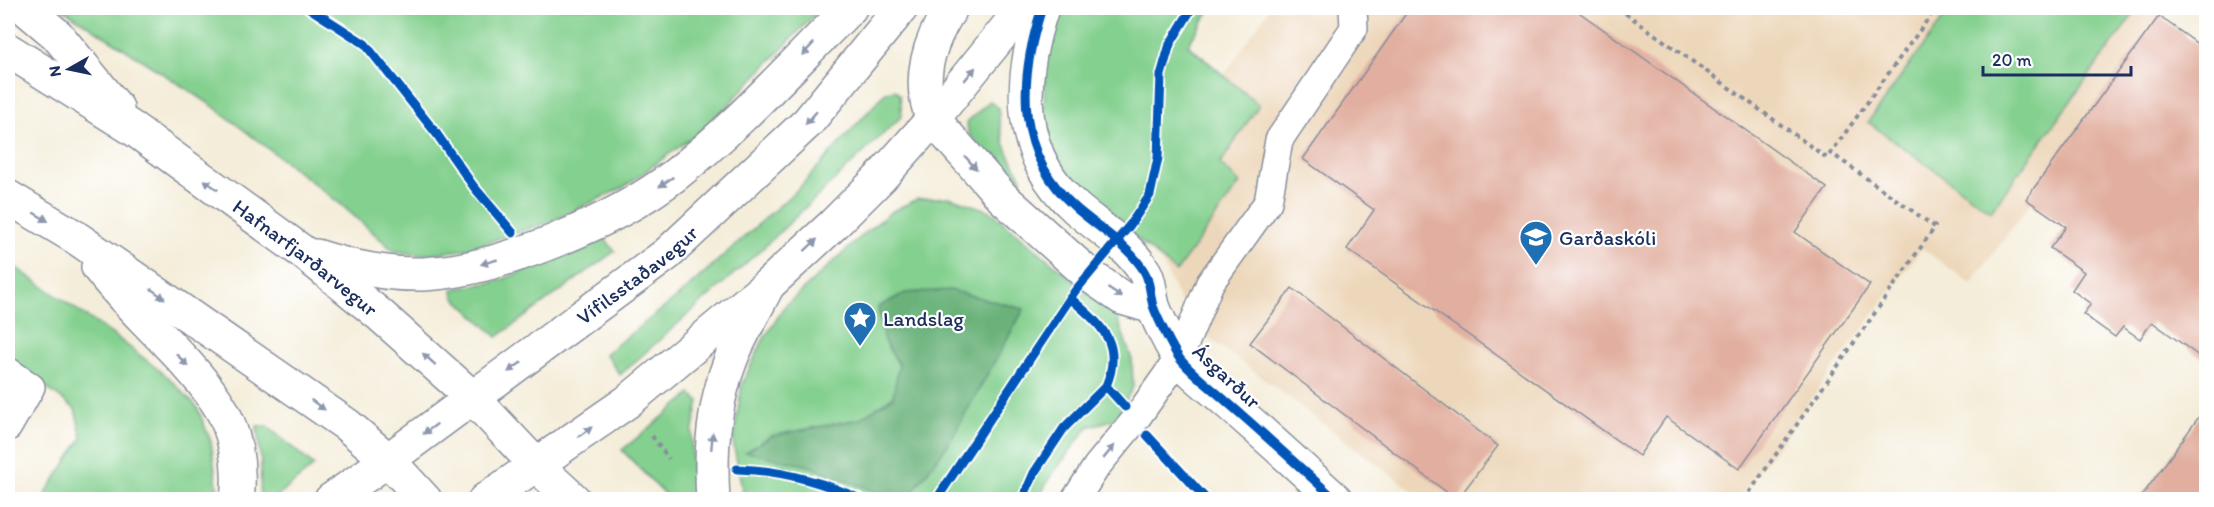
<svg xmlns="http://www.w3.org/2000/svg" width="2214" height="507" font-family="Itim,sans-serif">
	<style>
		.built { fill: #edd7ba }
		.green { fill: #84d08f; stroke: #508076; stroke-width: 1.5 }
		.forest { fill: #6bb27a; stroke: #43706c; stroke-width: 1.5 }
		.building { fill: #e1ae9f }
		.lines { fill: none; stroke-linecap: round; stroke-linejoin: round }
		.lane-casing { stroke: #888e9c; stroke-width: 30 }
		.street-casing { stroke: #888e9c; stroke-width: 36 }
		.secondary-casing { stroke: #888e9c; stroke-width: 36 }
		.primary-casing { stroke: #888e9c; stroke-width: 36 }
		.path { stroke: #888e9c; stroke-width: 4; stroke-dasharray: 4.5 4.5; stroke-linecap: butt }
		.lane { stroke: #fff; stroke-width: 27 }
		.street { stroke: #fff; stroke-width: 33 }
		.secondary { stroke: #fff; stroke-width: 33 }
		.primary { stroke: #fff; stroke-width: 33 }
		.cycleway-casing { stroke: #fff; stroke-width: 13 }
		.cycleway { stroke: #0057b8; stroke-width: 9 }
		.oneway { fill: #8d97ae }
		.labels { text-anchor: middle; dominant-baseline: central; stroke-width: 4.5; stroke-linejoin: round; paint-order: stroke }
		.poi-label { font-size: 21px; fill: #1b2f5e; stroke: #fff; text-anchor: start }
		.street-label { font-size: 21px; fill: #1b2f5e; stroke: #fff }
	</style>
	<rect width="100%" height="100%" fill="#fff"/>
	<filter id="ink" filterUnits="userSpaceOnUse"><feTurbulence type="fractalNoise" baseFrequency=".0167" numOctaves="2"/><feDisplacementMap in="SourceGraphic" scale="12" xChannelSelector="R" yChannelSelector="G"/><feConvolveMatrix kernelMatrix="1 2 1 2 8 2 1 2 1" color-interpolation-filters="sRGB"/></filter>
	<filter id="wash" filterUnits="userSpaceOnUse"><feTurbulence type="fractalNoise" baseFrequency=".008" numOctaves="4" result="noise"/><feDisplacementMap in="SourceGraphic" scale="24" xChannelSelector="R" yChannelSelector="G"/><feGaussianBlur stdDeviation="1.35" result="paint"/><feColorMatrix in="noise" values="0 0 0 0 0 0 0 0 0 0 0 0 0 0 0 0 0 1.4 0 .05"/><feComposite in="paint" operator="in"/></filter>
	<g filter="url(#wash)">
		<rect width="100%" height="100%" fill="#f4edd9"/>
		<!-- built -->
		<path class="built" d="M 1270,8 L 2173,8 L 1971,284 L 1922,248 L 1738,499 L 1423,499 L 1191,324 L 1135,205 Z"/>
		<!-- green -->
		<path class="green" d="M 61,8 L 821,8 L 709,125 L 624,187 L 550,222 L 463,250 L 420,255 L 394,251 L 338,202 L 210,104 Z
			M 1064,8 L 1211,8 L 1188,45 L 1259,105 L 1220,164 L 1240,183 L 1176,272 L 1062,174 L 1044,121 L 1045,58 L 1057,20 Z
			M 1951,8 L 2138,8 L 1991,211 L 1868,122 Z
			M 895,90 L 900,95 L 902,116 L 763,248 L 620,375 L 605,354 L 675,299 L 800,187 L 886,92 Z
			M 990,101 L 998,108 C 1001,140 1005,150 1022,178 L 1020,184 L 1012,184 L 969,134 L 966,123 Z
			M 949,197 L 990,211 L 1117,317 L 1132,360 L 1133,387 L 1115,419 L 1088,427 L 1048,480 L 1039,499 L 744,499 L 733,442 L 742,384 L 763,340 L 785,306 L 866,232 L 891,212 L 917,199 Z
			M 604,238 L 615,251 L 497,337 L 454,297 L 453,289 L 499,281 Z
			M 8,262 L 119,339 L 168,377 L 197,407 L 211,442 L 218,493 L 216,499 L 42,499 L 82,438 L 75,409 L 8,359 Z
			M 691,394 L 699,401 L 692,433 L 692,485 L 695,499 L 669,499 L 622,450 Z
			M 257,426 L 267,426 L 314,466 L 274,499 L 263,499 L 260,495 L 261,464 Z"/>
		<!-- forest -->
		<path class="forest" d="M 950,290 L 1024,309 L 949,443 L 907,499 L 894,499 L 809,466 L 746,452 L 771,436 L 859,419 L 893,397 L 899,365 L 884,341 L 878,307 L 905,293 Z"/>
		<g id="blocks">
			<!-- building -->
			<path class="building" d="M 1410,8 L 1573,8 L 1827,188 L 1795,232 L 1870,285 L 1739,469 L 1666,417 L 1639,456 L 1347,249 L 1374,210 L 1303,159 Z
				M 2159,16 L 2206,50 L 2206,361 L 2152,322 L 2140,339 L 2123,327 L 2115,337 L 2083,314 L 2091,304 L 2072,290 L 2084,272 L 2050,248 L 2066,227 L 2026,199 Z
				M 1292,288 L 1498,446 L 1457,500 L 1250,343 Z
				M 2206,407 L 2206,500 L 2139,500 Z"/>
		</g>
	</g>
	<g filter="url(#ink)">
		<use href="#blocks" fill-opacity="0" stroke="#888e9c" stroke-width="1.5"/>
		<g class="lines">
			<defs>
				<path id="lane" d="M 8,371 L 31,387 L 8,427
					M 1075,500 L 1097,466 L 1135,420 L 1179,358 L 1210,283 L 1268,202 L 1279,140 L 1354,28 L 1353,8"/>
				<path id="street" d="M 1042,8 C 1018,81 1015,155 1077,209 C 1098,227 1130,247 1144,271 C 1150,280 1150,295 1153,306 C 1157,317 1173,350 1180,359 C 1193,375 1212,388 1227,402 C 1264,434 1300,467 1336,500
					M 933,119 L 1003,198 L 1089,275 L 1122,298 L 1153,307"/>
				<g id="secondary">
					<path d="M 933,119 C 916,81 929,41 951,8"/>
					<path id="s1" d="M 331,500 L 388,460 L 667,254 L 808,122 L 901,8"/>
					<path d="M 485,500 L 627,402 L 768,285 L 834,224 L 881,177 L 933,119 L 1023,8"/>
				</g>
				<g id="primary">
					<path d="M 25,8 L 57,35 L 117,108"/>
					<path id="s2" d="M 8,50 L 135,130 L 304,253 L 380,315 L 473,398 L 537,466 L 574,500"/>
					<path d="M 8,197 L 75,237 L 347,425 L 388,460 L 425,500"/>
					<path d="M 316,256 C 350,267 387,275 423,274 C 498,271 616,221 675,175 C 739,125 793,64 850,8"/>
					<path d="M 98,267 C 133,314 184,353 217,402 C 236,430 241,467 237,500"/>
					<path d="M 713,500 C 710,451 713,405 731,359 C 741,334 756,309 768,285"/>
				</g>
			</defs>
			<!-- lane casing -->
			<use href="#lane" class="lane-casing"/>
			<!-- street casing -->
			<use href="#street" class="street-casing"/>
			<!-- secondary casing -->
			<use href="#secondary" class="secondary-casing"/>
			<!-- primary casing -->
			<use href="#primary" class="primary-casing"/>
			<!-- path -->
			<path class="path" d="M 1618,8 L 1827,158 L 1936,8
				M 652,436 L 669,459
				M 1744,500 L 1935,227 L 1831,153"/>
			<!-- lane -->
			<use href="#lane" class="lane"/>
			<!-- street -->
			<use href="#street" class="street"/>
			<!-- secondary -->
			<use href="#secondary" class="secondary"/>
			<!-- primary -->
			<use href="#primary" class="primary"/>
			<defs>
				<path id="cycleway" d="M 309,8 L 365,44 L 436,133 L 474,187 L 513,233
					M 1042,8 C 1018,81 1015,155 1077,209 C 1098,227 1130,247 1144,271 C 1150,280 1150,295 1153,306 C 1157,317 1173,350 1180,359 C 1193,375 1212,388 1227,402 C 1264,434 1300,467 1336,500
					M 1070,298 C 1101,325 1124,343 1106,386 L 1125,407
					M 1147,435 L 1207,500
					M 737,469 C 782,470 821,481 862,500
					M 936,500 L 1075,291 L 1130,225 L 1150,195 L 1158,158 L 1161,75 L 1170,44 L 1192,8
					M 1022,500 L 1034,473 L 1064,428 L 1106,386"/>
			</defs>
			<!-- cycleway casing -->
			<use href="#cycleway" class="cycleway-casing"/>
			<!-- cycleway -->
			<use href="#cycleway" class="cycleway"/>
		</g>
		<!-- one-way arrows -->
		<defs><path id="oneway-solid" d="M-6-.8H1V-3.2L6.5 0L1 3.2V.8H-6Z" transform="scale(1.5)"/></defs>
		<g class="oneway">
			<use href="#oneway-solid" transform="translate(808 49) rotate(134)"/>
			<use href="#oneway-solid" transform="translate(970 74) rotate(-50)"/>
			<use href="#oneway-solid" transform="translate(811 118) rotate(131)"/>
			<use href="#oneway-solid" transform="translate(971 163) rotate(48)"/>
			<use href="#oneway-solid" transform="translate(666 182) rotate(145)"/>
			<use href="#oneway-solid" transform="translate(211 185) rotate(-144)"/>
			<use href="#oneway-solid" transform="translate(41 217) rotate(30)"/>
			<use href="#oneway-solid" transform="translate(811 245) rotate(-43)"/>
			<use href="#oneway-solid" transform="translate(489 262) rotate(164)"/>
			<use href="#oneway-solid" transform="translate(1115 293) rotate(33)"/>
			<use href="#oneway-solid" transform="translate(158 294) rotate(35)"/>
			<use href="#oneway-solid" transform="translate(429 359) rotate(-138)"/>
			<use href="#oneway-solid" transform="translate(182 360) rotate(47)"/>
			<use href="#oneway-solid" transform="translate(515 367) rotate(144)"/>
			<use href="#oneway-solid" transform="translate(318 405) rotate(35)"/>
			<use href="#oneway-solid" transform="translate(430 429) rotate(144)"/>
			<use href="#oneway-solid" transform="translate(585 432) rotate(-35)"/>
			<use href="#oneway-solid" transform="translate(712 441) rotate(-85)"/>
			<use href="#oneway-solid" transform="translate(1109 452) rotate(-50)"/>
		</g>
	</g>
	<!-- icons -->
	<defs>
		<symbol id="school-pin" viewBox="-11 -11 22 30"><path d="M0 17L-7.5 6A9.5 9.5 0 1 1 7.5 6Z" fill="#1f6fb2" stroke="#fff"/><path d="M0-5L7-2L0 1L-7-2ZM-4 1L0 2.5L4 1V4Q0 6-4 4Z" fill="#fff"/></symbol>
		<symbol id="sight-pin" viewBox="-11 -11 22 30"><path d="M0 17L-7.5 6A9.5 9.5 0 1 1 7.5 6Z" fill="#1f6fb2" stroke="#fff"/><path d="M0-6L1.8-2.2L6-1.7L2.9 1.2L3.7 5.4L0 3.3L-3.7 5.4L-2.9 1.2L-6-1.7L-1.8-2.2Z" fill="#fff"/></symbol>
	</defs>
	<g fill-rule="evenodd">
		<use href="#school-pin" x="1517" y="218" width="38" height="52"/>
		<use href="#sight-pin" x="841" y="299" width="38" height="52"/>
	</g>
	<g class="labels">
		<!-- poi labels -->
		<g class="poi-label">
			<text x="1559" y="237">Garðaskóli</text>
			<text x="883" y="318">Landslag</text>
		</g>
		<!-- street labels -->
		<g class="street-label">
			<text stroke="none"><textPath href="#s2" startOffset="363">Hafnarfjarðarvegur</textPath></text>
			<text stroke="none"><textPath href="#s1" startOffset="380">Vífilsstaðavegur</textPath></text>
			<text transform="translate(1227 376) rotate(43)">Ásgarður</text>
		</g>
	</g>
	<!-- margin -->
	<rect width="2214" height="507" fill="none" stroke="#fff" stroke-width="30"/>
	<!-- north arrow -->
	<g transform="translate(69 69) rotate(261)" stroke="#ffffff" stroke-width="4.5" paint-order="stroke">
	<path d="M0-4.5L10 22L0 15L-10 22Z" fill="#1b2f5e"/>
	<text y="-9" font-size="16" font-weight="bold" text-anchor="middle" fill="#1b2f5e">N</text>
	</g>
	<!-- scale -->
	<path d="M1983 66v9h148v-9" fill="none" stroke="#1b2f5e" stroke-width="3"/>
	<text x="1992" y="66" font-size="18" fill="#1b2f5e" stroke="#ffffff" stroke-width="4.5" paint-order="stroke">20 m</text>
</svg>
